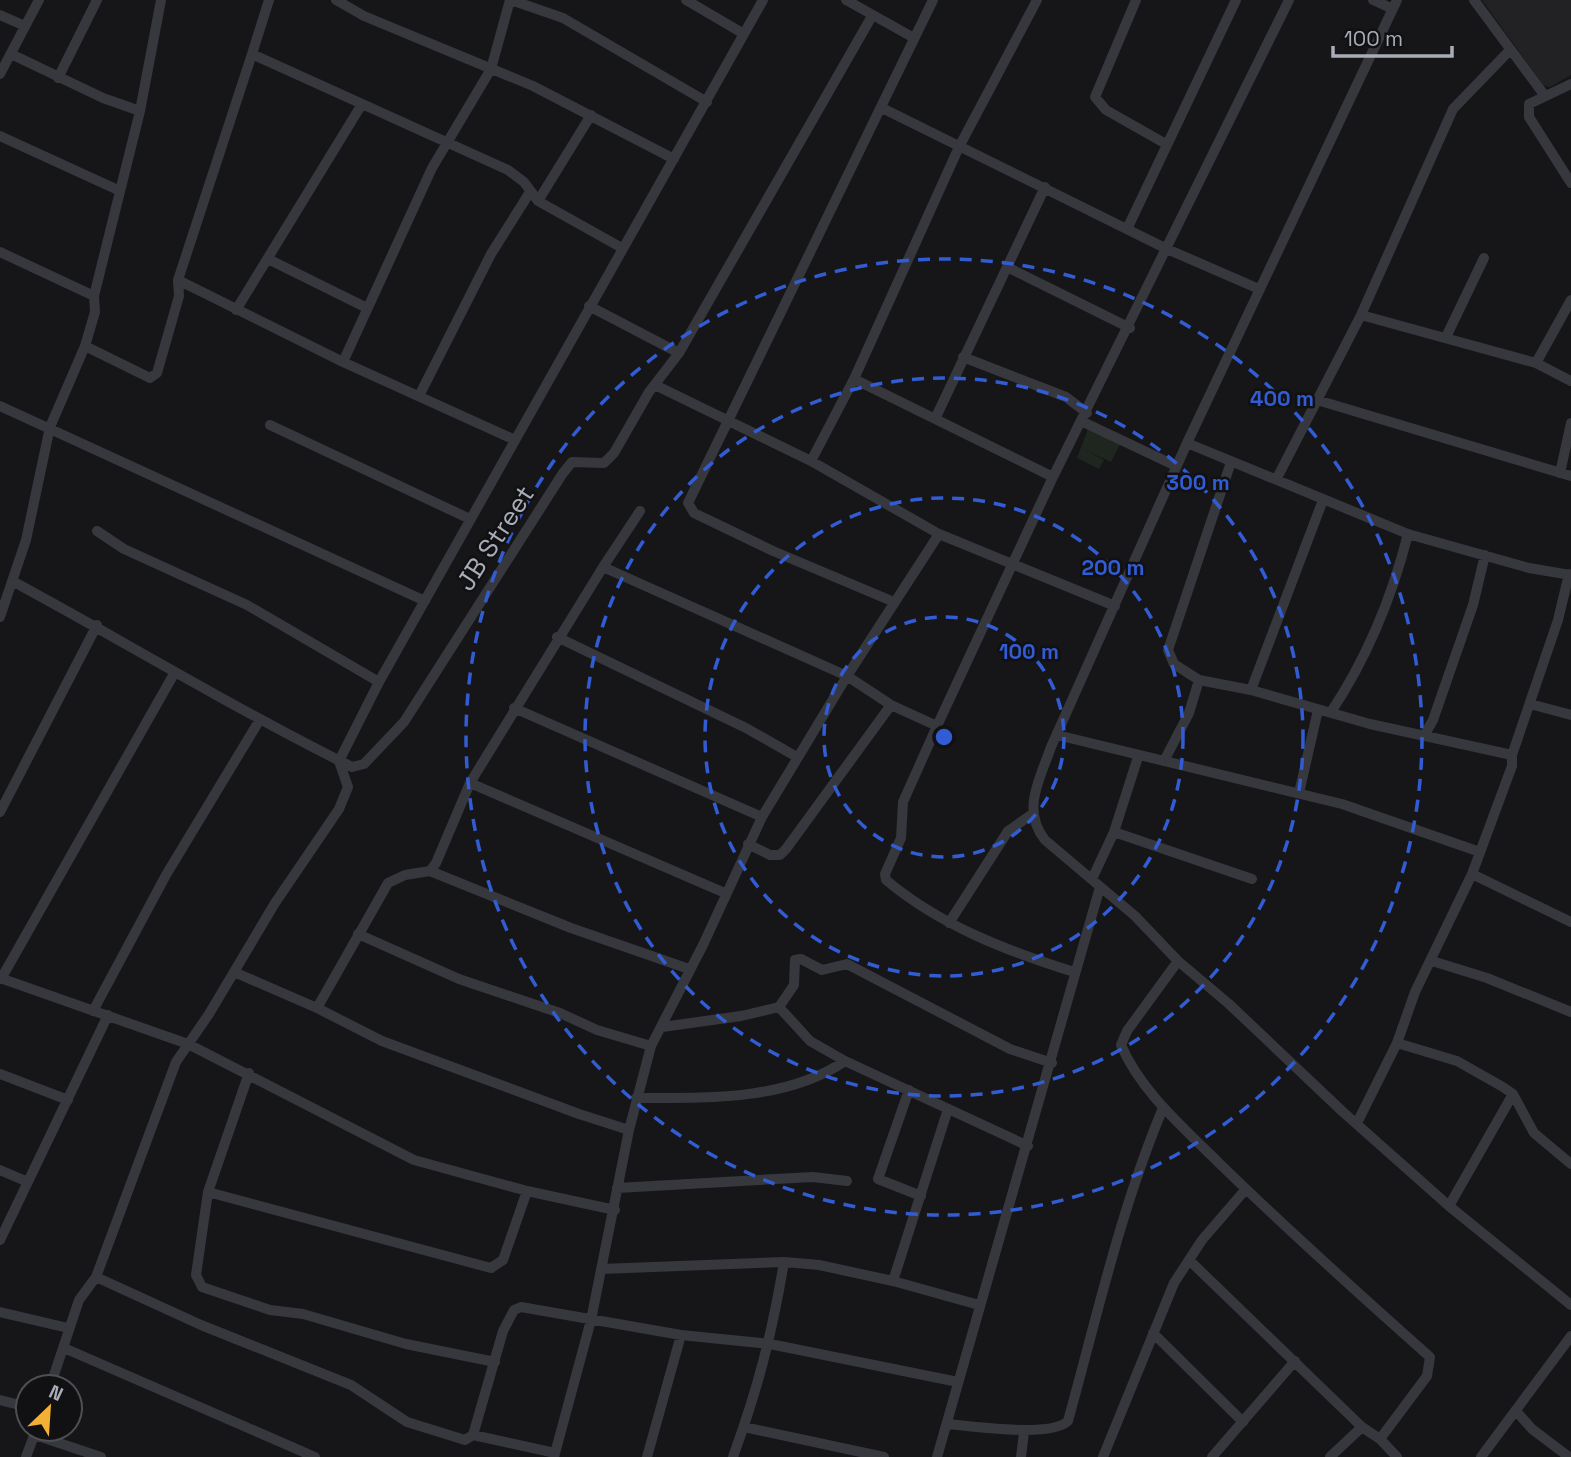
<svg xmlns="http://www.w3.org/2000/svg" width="1571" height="1457" font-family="'Space Grotesk',sans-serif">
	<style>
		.built { fill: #222225 }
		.green { fill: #1e261f }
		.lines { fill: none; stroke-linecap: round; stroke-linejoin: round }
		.minor { stroke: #37383d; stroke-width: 10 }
		.ring { fill: none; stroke: #325cd3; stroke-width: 3.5; stroke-dasharray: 12 9 }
		.labels { text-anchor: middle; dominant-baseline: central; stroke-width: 5; stroke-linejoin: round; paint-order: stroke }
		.street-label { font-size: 26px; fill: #a8adb8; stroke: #111113 }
		.centre { fill: #325cd3; stroke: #111113; stroke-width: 3.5 }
		.ring-label { font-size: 21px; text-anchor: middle; font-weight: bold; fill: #325cd3; stroke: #111113; stroke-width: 5; stroke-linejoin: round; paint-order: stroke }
	</style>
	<rect width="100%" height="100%" fill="#161618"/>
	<!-- built -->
	<path class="built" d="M 1482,0 L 1571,0 L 1571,75 L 1550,87 L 1543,85 Z"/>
	<!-- green -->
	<path class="green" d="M 1088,429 L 1120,444 L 1111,462 L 1085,450 L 1104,460 L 1099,469 L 1077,458 Z"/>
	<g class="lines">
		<!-- minor -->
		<path class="minor" d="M 336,0 L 364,16 L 533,86 L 674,159
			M 511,0 L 563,18 L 707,102
			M 686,0 L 744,34
			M 846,0 L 914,38
			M 1136,0 L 1095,97 L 1106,110 L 1166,144
			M 1373,0 L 1393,9
			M 1397,0 L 1187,443 L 1051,747 C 1040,779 1021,810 1045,840 L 1135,916 L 1178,961 L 1229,1004 L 1343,1112 L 1449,1206 L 1571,1305
			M 1474,0 L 1545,96
			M 0,15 L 25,26
			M 11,54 L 103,98 L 140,111
			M 252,54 L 269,0
			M 0,74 L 39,0
			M 58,78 L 97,0
			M 1571,84 L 1529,104 L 1529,117 L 1571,183
			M 882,108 L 1167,249 L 1259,289
			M 0,136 L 118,190
			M 538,201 L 591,115
			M 1128,227 L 1236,0
			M 0,252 L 94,296
			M 268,259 L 367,308
			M 1007,267 L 1130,328
			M 178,280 L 343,362 L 515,440
			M 589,306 L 679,353
			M 236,310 L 362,104
			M 1361,315 L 1536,363 L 1571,381
			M 1446,337 L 1484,258
			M 85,346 L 150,378 L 157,373 L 179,296 L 178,280 L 252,54 L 508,170 L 524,182 L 538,201 L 622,248
			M 963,357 L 1066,397 L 1087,413
			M 343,362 L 432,168 L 491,69 L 510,0
			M 1536,363 L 1571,300
			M 854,379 L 1053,477
			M 655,385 L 811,461 L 939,534 L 1115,606
			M 419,396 L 491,254 L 530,192
			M 1317,400 L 1571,476
			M 0,406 L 425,601
			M 935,419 L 1045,187
			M 1083,422 L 1176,466
			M 270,425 L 470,519
			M 1187,443 L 1408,534 L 1529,568 L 1571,575
			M 811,461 L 854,379 L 959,147 L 1037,0
			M 1231,462 L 1168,650 L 1174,664 L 1199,680 L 1251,690 L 1370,724 L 1512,755
			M 1560,473 L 1571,423
			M 1277,478 L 1361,315 L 1453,109 L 1510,50
			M 97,531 L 124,549 L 247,605 L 379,682
			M 603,567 L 640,511
			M 14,582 C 127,643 237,710 352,767 L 364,764 L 404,722 L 563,473 L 572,462 L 604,463 L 614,453 L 649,392 L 679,353 L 872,16
			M 894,602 L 773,551 L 694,513 L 688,503 L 933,0
			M 0,617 L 26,540 L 50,427 L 85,346 L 95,312 L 94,296 L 140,111 L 161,0
			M 557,637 L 746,728 L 797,757
			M 1251,690 L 1323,500
			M 1530,704 L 1571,715
			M 514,708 L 762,817
			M 1331,712 C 1367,658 1392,597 1408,534
			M 1057,735 L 1342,804 L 1480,852
			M 1424,736 L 1433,720 L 1473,605 L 1485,555
			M 1164,761 L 1189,713 L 1199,680
			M 470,783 L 725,893
			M 1299,793 L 1318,710
			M 0,812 L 97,625
			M 1114,832 L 1138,757
			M 748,844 L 770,855 L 780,855 L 786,849 L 891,705
			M 430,871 L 571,928 L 689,969
			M 1472,874 L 1571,922
			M 1092,879 L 1114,832 L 1252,879
			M 949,923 L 1008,831 L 1031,815
			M 358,934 L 459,979 L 560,1013 L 597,1030 L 651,1046
			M 1178,961 L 1127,1031 L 1121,1045 C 1141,1092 1185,1129 1220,1164 C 1288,1230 1359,1294 1430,1357 L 1427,1376 L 1380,1439
			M 1432,961 L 1487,978 L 1571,1012
			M 234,972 L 317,1008 L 382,1041 L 579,1114 L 629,1130
			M 1074,972 C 1007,951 941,926 886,880 L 885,874 L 901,838 L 903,802 L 937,726 L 1053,477 L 1289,0
			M 0,978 L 188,1044 L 414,1160 L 527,1191
			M 1,979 L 175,672
			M 317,1008 L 388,883 L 405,875 L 430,871 L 436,863 L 470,783 L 603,567 L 847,676 L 891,705 L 937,726
			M 93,1011 L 166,875 L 259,721
			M 662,1027 L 741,1016 L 779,1007
			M 1397,1043 L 1457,1061 L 1503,1087 L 1513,1094 L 1534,1133 L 1571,1164
			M 845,1061 L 810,1041 L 779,1007 L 794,985 L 795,960 L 801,959 L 822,970 L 847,964 L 1010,1049 L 1052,1063
			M 249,1073 L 208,1192 L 196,1275 L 202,1287 L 270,1310 L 303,1314 L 406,1344 L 495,1362
			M 0,1074 L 68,1100
			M 909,1090 L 878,1179 L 921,1196
			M 636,1098 C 705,1098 786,1101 845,1061 L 1028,1146
			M 1357,1123 L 1397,1043 L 1415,992 L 1472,874 L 1512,766 L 1512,755 L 1558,620 L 1569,574
			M 0,1170 L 28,1182
			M 617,1188 L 813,1177 L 847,1181
			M 208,1192 L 491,1268 L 503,1260 L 527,1191 L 615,1210
			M 1449,1206 L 1513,1094
			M 0,1240 L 108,1015
			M 1189,1260 L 1362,1427 L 1380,1439 L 1397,1457
			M 601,1269 L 784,1262 L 819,1265 L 893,1281 L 979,1305
			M 96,1277 L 201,1325 L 351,1385 L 407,1422 L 465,1440 L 473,1435 L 503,1331 L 514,1310 L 521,1307 L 681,1335 L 770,1344 L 958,1382
			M 893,1281 L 948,1109
			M 0,1312 L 68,1328
			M 1153,1333 L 1243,1422
			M 64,1348 L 315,1457
			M 50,1387 L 79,1300 L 96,1277 L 176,1062 L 209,1014 L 275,903 L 339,809 L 348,787 L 339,761 L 379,682 L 763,0
			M 0,1400 L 28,1407
			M 1516,1411 L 1532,1429 L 1569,1457
			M 947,1424 C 972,1426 1051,1438 1068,1421 C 1097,1316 1121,1208 1163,1108
			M 744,1427 L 884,1457
			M 35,1435 L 101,1457
			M 473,1435 L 555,1453
			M 26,1457 L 36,1430
			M 554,1457 L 591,1320 L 629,1130 L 651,1046 L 703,945 L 762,817 L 847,676 L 939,534
			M 647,1457 L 681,1335
			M 733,1457 C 758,1388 772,1334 784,1262
			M 937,1457 L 1100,887
			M 1021,1457 L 1024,1432
			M 1103,1457 L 1174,1283 L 1202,1240 L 1246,1189
			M 1212,1457 L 1295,1361
			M 1330,1457 L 1362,1427
			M 1481,1457 L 1571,1336"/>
	</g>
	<!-- distance rings -->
	<g class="ring">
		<circle cx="944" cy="737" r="120"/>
		<circle cx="944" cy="737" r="239"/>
		<circle cx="944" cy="737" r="359"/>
		<circle cx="944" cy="737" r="478"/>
	</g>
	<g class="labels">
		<!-- street labels -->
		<g class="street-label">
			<text transform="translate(495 538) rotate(-57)">JB Street</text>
		</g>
	</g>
	<circle cx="944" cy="737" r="10" class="centre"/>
	<g class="ring-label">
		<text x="1282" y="406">400 m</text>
		<text x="1198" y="490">300 m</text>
		<text x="1113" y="575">200 m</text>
		<text x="1029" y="659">100 m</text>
	</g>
	<!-- north arrow -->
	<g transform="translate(49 1408) rotate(25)"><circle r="33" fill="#111113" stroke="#4d4f55" stroke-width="2"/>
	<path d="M0-5L12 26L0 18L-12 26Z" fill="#f2b134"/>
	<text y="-10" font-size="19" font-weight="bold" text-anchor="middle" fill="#a8adb8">N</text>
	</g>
	<!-- scale -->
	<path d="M1333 46v10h119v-10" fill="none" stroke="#a8adb8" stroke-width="3.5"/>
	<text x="1344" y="46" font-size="21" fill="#a8adb8" stroke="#111113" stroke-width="5" paint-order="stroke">100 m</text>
</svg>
